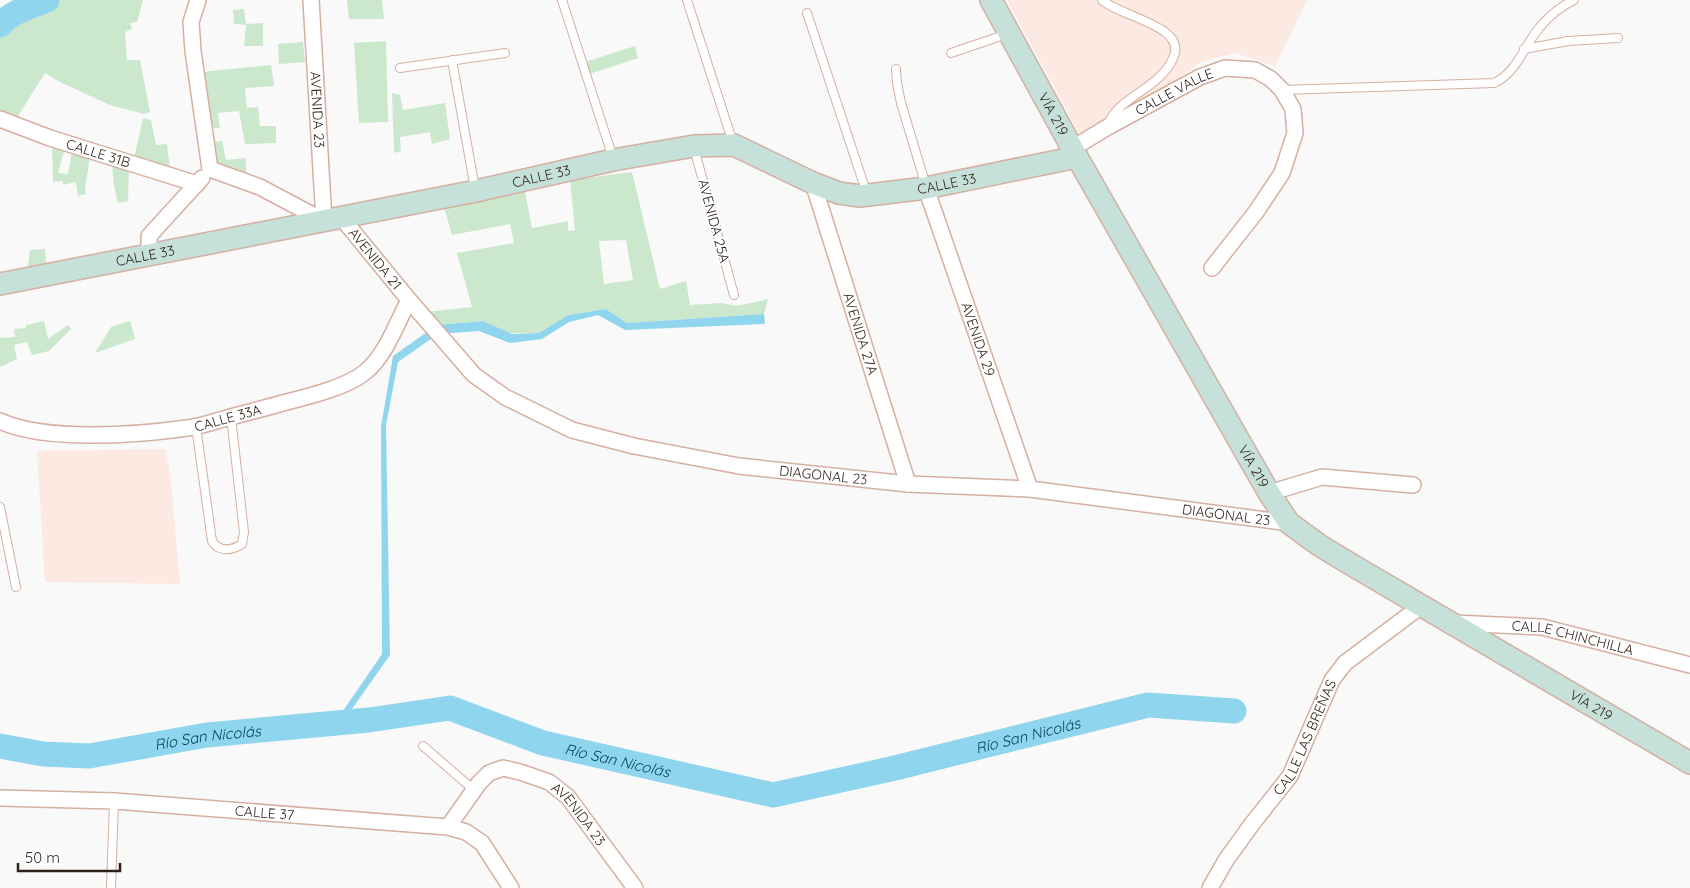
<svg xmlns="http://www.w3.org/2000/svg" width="1690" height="888" font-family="Quicksand,sans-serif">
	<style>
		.built { fill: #fce9e1 }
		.green { fill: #cbe7cc; fill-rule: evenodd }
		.water { fill: #90d5ee }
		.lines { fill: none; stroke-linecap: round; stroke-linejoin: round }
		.river { stroke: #90d5ee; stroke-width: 25 }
		.lane-casing { stroke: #d5afa0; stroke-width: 10 }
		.street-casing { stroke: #d5afa0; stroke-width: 18 }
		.secondary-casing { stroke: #d5afa0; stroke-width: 24 }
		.lane { stroke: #fff; stroke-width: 8 }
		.street { stroke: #fff; stroke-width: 15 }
		.secondary { stroke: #c6e0da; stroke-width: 21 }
		.labels { text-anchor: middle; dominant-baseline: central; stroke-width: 4; stroke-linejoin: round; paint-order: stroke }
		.street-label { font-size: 14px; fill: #2d1f19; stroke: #fff }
		.water-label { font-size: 15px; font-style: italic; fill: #074456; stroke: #fff }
	</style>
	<rect width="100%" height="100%" fill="#f9f9f9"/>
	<!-- built -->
	<path class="built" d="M 1007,0 L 1307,0 L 1275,66 L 1234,53 L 1201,62 L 1164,89 L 1081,137 Z
		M 165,449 L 170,471 L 180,584 L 45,582 L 37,451 Z"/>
	<!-- green -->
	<path class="green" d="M 50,0 L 143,0 L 137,22 L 130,23 L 132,29 L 125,32 L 127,60 L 140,60 L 150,112 L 144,114 L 110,105 L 60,82 L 45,73 L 18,116 L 0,110 L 0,25 C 11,11 34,6 50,0 Z
		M 347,0 L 382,0 L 384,19 L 349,19 Z
		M 244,9 L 246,24 L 263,23 L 263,46 L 244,46 L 246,25 L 234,24 L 233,10 Z
		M 386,41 L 388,122 L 359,123 L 354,43 Z
		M 303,42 L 305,62 L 279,64 L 278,44 Z
		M 635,46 L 638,58 L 590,74 L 585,62 Z
		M 271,65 L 274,86 L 245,88 L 247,108 L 258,107 L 260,126 L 276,126 L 276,143 L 245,144 L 239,111 L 218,113 L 220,128 L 209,128 L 201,72 Z
		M 392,93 L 400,95 L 403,110 L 445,103 L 450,139 L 432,144 L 430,132 L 400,137 L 401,151 L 394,153 Z
		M 143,118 L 151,120 L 156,145 L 167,144 L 170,169 L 134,158 Z
		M 222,141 L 226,160 L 246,158 L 246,176 L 215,165 L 212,142 Z
		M 52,144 L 65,148 L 58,173 L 68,174 L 72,151 L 90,157 L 85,188 L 86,194 L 78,196 L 76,182 L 63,185 L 63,181 L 53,182 Z
		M 112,164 L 129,170 L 128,201 L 118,203 L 114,186 Z
		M 632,172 L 660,289 L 686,281 L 690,305 L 721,303 L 737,306 L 768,299 L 764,314 L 627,323 L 606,309 L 568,315 L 539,333 L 509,333 L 483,321 L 437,325 L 427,312 L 472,307 L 457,253 L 514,243 L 510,224 L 452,235 L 444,207 L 524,187 L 532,228 L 568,221 L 568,231 L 575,230 L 570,180 ZM 626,240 L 633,280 L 604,284 L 599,241 Z
		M 45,249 L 46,263 L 28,267 L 30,250 Z
		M 44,321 L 48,339 L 68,325 L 71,329 L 49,351 L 32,355 L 27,342 L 14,345 L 17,359 L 0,367 L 0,338 L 15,337 L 14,329 L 26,328 L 26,325 Z
		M 130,321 L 135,339 L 95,353 L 111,327 Z"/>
	<!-- water -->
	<path class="water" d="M 606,309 L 627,323 L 764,314 L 765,324 L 625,330 L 598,315 L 569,322 L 542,339 L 510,343 L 479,331 L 438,334 L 398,362 L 386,425 L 390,655 L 342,723 L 334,724 L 382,654 L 381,427 L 393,356 L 437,325 L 483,321 L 512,334 L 539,333 L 568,315 Z"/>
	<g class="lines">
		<!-- river -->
		<g class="river">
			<path d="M 0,25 C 11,12 32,6 47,0"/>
			<path id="s1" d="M 0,746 L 43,754 L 89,756 L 207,735 L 369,720 L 450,708 L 543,743 L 773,795 L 895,768 L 1148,705 L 1234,711"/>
		</g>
		<defs>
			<path id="lane" d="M 562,0 L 613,158
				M 687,0 L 733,143
				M 1102,0 C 1119,16 1186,26 1174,56 C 1162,88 1118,97 1108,124
				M 807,13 L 867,194
				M 1524,49 L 1568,41 L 1618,38
				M 951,53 L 1007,34
				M 452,60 L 475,189
				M 400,68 L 505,53
				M 896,69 L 897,83 L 901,103 L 926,186
				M 1282,90 L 1494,83 C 1517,73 1524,45 1540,27 C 1549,16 1562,6 1574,0
				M 694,148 L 734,295
				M 196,426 L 212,541 C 219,552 231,551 242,544 L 244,532 L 231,417
				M 0,507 L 16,587
				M 423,746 L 474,790
				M 111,888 L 114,801"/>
			<g id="street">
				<path d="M 198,0 L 191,22 L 193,51 L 210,169"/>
				<path id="s2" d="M 311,0 L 324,221"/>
				<path id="s3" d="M 0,119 L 50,138 L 197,184"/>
				<path id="s4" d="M 1073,148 L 1106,128 L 1200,77 L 1225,68 L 1255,70 L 1271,79 L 1282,90 L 1293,109 L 1295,133 L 1282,173 L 1256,212 L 1212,268"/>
				<path d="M 210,169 L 260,187 L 324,221"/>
				<path id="s5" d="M 813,183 L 908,484"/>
				<path id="s6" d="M 926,188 L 1030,489"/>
				<path id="s7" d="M 341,217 L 409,300 L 474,375 L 505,397 L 572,430 L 634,446 L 739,466 L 908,484 L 1030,489 L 1289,523"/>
				<path d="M 149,255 L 149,236 L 202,178"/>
				<path id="s8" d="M 0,421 C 45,442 138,435 187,428 C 198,427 210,423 220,420 C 241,414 262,409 283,403 C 306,397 345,388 364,373 C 386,356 396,324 409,300"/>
				<path d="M 1269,493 L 1322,477 L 1413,485"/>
				<path id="s9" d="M 1454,623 L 1542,627 L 1690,665"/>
				<path id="s10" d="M 0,798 L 114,801 L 448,827 L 466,832 L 482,843 L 511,888"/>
				<path id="s11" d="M 448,827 L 479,783 L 489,773 L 503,768 L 520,772 L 549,782 L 568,797 L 635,888"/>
				<path id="s12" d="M 1210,888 L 1226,860 L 1252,824 L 1290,776 L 1332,680 L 1345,663 L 1421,606"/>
			</g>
			<g id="secondary">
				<path id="s13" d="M 991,0 L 1077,157 L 1269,493 L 1289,523 L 1319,545 L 1352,565 L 1690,763"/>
				<path id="s14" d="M 0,284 L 476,191 L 613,160 L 694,146 L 734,145 L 813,183 L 839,193 L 860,196 L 926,188 L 1077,157"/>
			</g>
		</defs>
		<!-- lane casing -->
		<use href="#lane" class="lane-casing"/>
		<!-- street casing -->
		<use href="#street" class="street-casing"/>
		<!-- secondary casing -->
		<use href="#secondary" class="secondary-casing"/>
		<!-- lane -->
		<use href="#lane" class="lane"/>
		<!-- street -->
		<use href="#street" class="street"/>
		<!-- secondary -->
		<use href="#secondary" class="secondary"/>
	</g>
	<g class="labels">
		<!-- street labels -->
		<g class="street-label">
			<text stroke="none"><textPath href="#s4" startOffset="116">CALLE VALLE</textPath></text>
			<text stroke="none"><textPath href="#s2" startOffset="110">AVENIDA 23</textPath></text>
			<text stroke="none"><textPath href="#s13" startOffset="130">VÍA 219</textPath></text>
			<text stroke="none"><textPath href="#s3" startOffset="104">CALLE 31B</textPath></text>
			<text stroke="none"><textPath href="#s14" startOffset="552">CALLE 33</textPath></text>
			<text stroke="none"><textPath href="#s14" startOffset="972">CALLE 33</textPath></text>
			<text transform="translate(714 221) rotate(75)">AVENIDA 25A</text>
			<text stroke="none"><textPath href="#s14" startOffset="148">CALLE 33</textPath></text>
			<text stroke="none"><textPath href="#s7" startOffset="54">AVENIDA 21</textPath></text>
			<text stroke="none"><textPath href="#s5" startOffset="158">AVENIDA 27A</textPath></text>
			<text stroke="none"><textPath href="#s6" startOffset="160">AVENIDA 29</textPath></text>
			<text stroke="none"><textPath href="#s8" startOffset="231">CALLE 33A</textPath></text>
			<text stroke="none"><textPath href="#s13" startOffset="535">VÍA 219</textPath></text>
			<text stroke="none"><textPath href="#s7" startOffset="575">DIAGONAL 23</textPath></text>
			<text stroke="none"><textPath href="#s7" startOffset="980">DIAGONAL 23</textPath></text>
			<text stroke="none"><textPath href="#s9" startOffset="120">CALLE CHINCHILLA</textPath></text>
			<text stroke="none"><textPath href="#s13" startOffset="955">VÍA 219</textPath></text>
			<text stroke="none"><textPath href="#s12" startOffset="179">CALLE LAS BREÑAS</textPath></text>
			<text stroke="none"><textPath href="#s10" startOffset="265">CALLE 37</textPath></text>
			<text stroke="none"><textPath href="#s11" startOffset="175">AVENIDA 23</textPath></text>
		</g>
		<!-- water labels -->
		<g class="water-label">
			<text stroke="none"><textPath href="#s1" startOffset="1051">Río San Nicolás</textPath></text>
			<text stroke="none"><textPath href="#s1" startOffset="210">Río San Nicolás</textPath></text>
			<text stroke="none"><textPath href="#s1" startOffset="630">Río San Nicolás</textPath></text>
		</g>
	</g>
	<!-- scale -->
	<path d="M18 863v8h102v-8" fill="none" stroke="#2d1f19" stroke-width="2.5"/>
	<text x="25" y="863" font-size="15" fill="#2d1f19" stroke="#ffffff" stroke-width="4" paint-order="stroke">50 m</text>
</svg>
